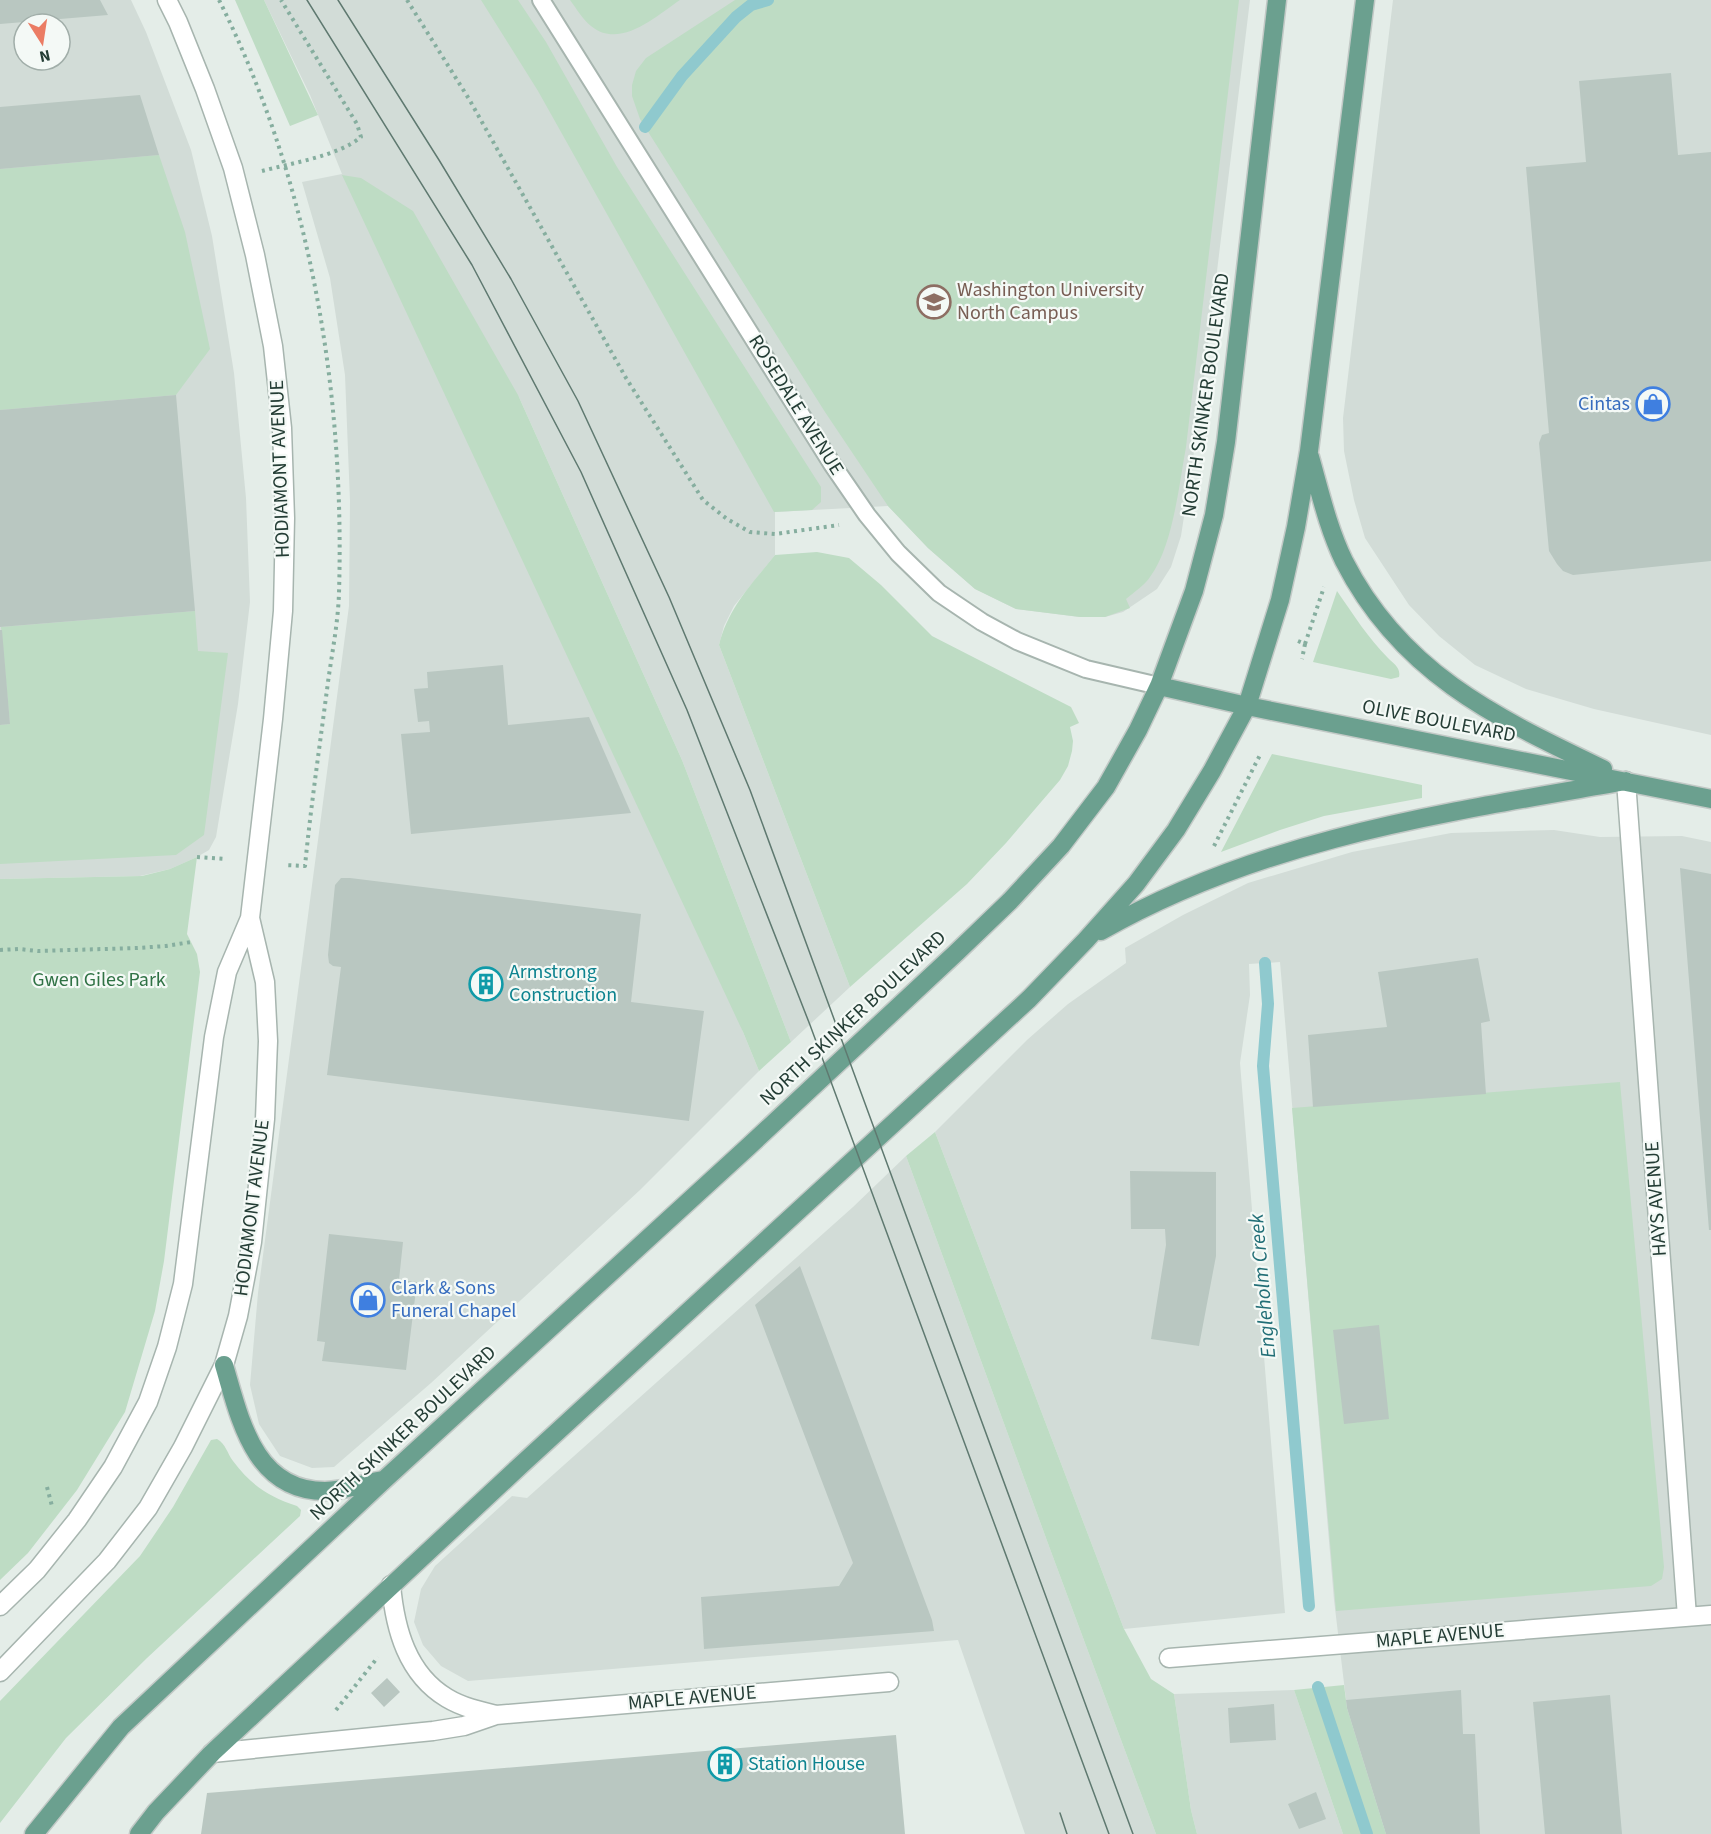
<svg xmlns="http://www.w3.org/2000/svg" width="1711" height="1834" font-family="'Source Sans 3',sans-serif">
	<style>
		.built { fill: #d2dcd7; fill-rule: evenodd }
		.green { fill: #bedcc4 }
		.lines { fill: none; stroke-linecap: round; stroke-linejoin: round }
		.stream { stroke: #8fc9ce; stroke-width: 12 }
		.building { fill: #b9c7c1 }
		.service-casing { stroke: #a7b5af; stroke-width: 20 }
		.minor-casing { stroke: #a7b5af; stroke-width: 21 }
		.tertiary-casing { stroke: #a7b5af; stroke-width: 21 }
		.primary-casing { stroke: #c2c9c6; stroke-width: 21 }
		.path { stroke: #86ae9f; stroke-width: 4; stroke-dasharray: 3 4.5; stroke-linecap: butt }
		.service { stroke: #fff; stroke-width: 16 }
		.minor { stroke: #fff; stroke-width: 18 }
		.tertiary { stroke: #fff; stroke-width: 18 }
		.primary { stroke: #6ba08f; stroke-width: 18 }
		.tram { stroke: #5f7970; stroke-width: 1.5 }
		.labels { text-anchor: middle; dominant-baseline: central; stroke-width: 4.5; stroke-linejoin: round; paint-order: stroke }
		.education-label { font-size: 20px; fill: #785e54; stroke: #f4f9f6; text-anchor: start }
		.street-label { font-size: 20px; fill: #243d35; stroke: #f4f9f6 }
		.shop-label { font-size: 20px; fill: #366cbe; stroke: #f4f9f6; text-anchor: end }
		.culture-label { font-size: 20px; fill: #0d838f; stroke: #f4f9f6; text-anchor: start }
		.park-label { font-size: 20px; fill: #307245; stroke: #f4f9f6 }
		.water-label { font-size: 21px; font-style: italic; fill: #216e76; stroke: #f4f9f6 }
	</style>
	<rect width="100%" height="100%" fill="#e4ede8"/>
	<!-- built -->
	<path class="built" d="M 0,0 L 131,0 L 146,32 L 191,150 L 212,236 L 234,373 L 246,498 L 250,602 L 238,704 L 216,837 L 209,850 L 197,857 L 170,869 L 140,876 L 0,879 ZM 24,24 L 60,24 L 60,60 L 24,60 Z
		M 264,0 L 1250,0 L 1199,419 L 1181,536 L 1171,567 L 1157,589 L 1123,612 L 1105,617 L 1080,617 L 1016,609 L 975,589 L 928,548 L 888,506 L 775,512 L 775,555 L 734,606 L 724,626 L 719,645 L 850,987 L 791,1042 L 682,760 L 518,395 L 743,1032 L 759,1071 L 640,1190 L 431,1383 L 334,1467 L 312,1468 L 280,1456 L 259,1424 L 250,1385 L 258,1293 L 349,606 L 350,501 L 345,375 L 330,278 L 302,182 L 342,174 L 310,95 Z
		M 1393,0 L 1711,0 L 1711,735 L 1594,709 L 1526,689 L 1475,665 L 1439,636 L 1409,605 L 1365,538 L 1354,500 L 1344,451 L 1343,418 Z
		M 1554,830 L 1600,837 L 1682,836 L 1711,842 L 1711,1834 L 1386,1834 L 1347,1708 L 1334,1600 L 1280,962 L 1249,964 L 1250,995 L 1240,1063 L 1285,1613 L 1124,1629 L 935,1132 L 1027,1040 L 1068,1004 L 1126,963 L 1125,948 L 1183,915 L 1248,883 L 1352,852 L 1451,833 Z
		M 906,1156 L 1050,1549 L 1156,1834 L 1025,1834 L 958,1640 L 468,1681 L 441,1666 L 423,1645 L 414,1622 L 421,1589 L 435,1566 L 512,1496 L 527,1498 L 853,1207 Z
		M 1294,1690 L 1343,1834 L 1197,1834 L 1191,1810 L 1174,1694 Z"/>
	<!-- green -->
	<path class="green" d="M 235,0 L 264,0 L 318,115 L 290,126 Z
		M 481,0 L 518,0 L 546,42 L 617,167 L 821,487 L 821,502 L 812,510 L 774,512 L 538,91 Z
		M 570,0 L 680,0 C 656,16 620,50 591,26 C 583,20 576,8 570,0 Z
		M 735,0 L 1239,0 L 1186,447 C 1179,485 1173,546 1150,577 C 1144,586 1134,592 1126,599 L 1130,608 L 1105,617 L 1080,617 L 1016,609 L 975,589 L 928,548 L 888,506 L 825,412 L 640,119 L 632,96 L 632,85 L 636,71 L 646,58 Z
		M 159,155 L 185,232 L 210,349 L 176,395 L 0,410 L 0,169 Z
		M 342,175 L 361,178 L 413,211 L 518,395 L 682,760 L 791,1042 L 759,1071 L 743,1032 Z
		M 817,552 L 849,558 L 881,585 L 932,636 L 1071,707 L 1079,723 L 1070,727 L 1073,741 L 1072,751 L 1068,766 L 1060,780 L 1006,843 L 967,884 L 850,987 L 719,645 C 728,608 752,584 775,555 Z
		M 1337,591 C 1353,614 1368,638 1388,658 C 1394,664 1401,668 1399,677 L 1391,679 L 1313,662 Z
		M 195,611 L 198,651 L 228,653 L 204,835 L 176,855 L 0,864 L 0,725 L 10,724 L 1,627 Z
		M 1272,754 L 1422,785 L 1422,798 L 1324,816 L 1280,830 L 1221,852 Z
		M 197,857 L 187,934 L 197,954 L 200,972 L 164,1261 L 155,1311 L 125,1412 L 77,1490 L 28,1553 L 0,1580 L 0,879 L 142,876 L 170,869 Z
		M 1620,1082 L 1664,1567 L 1662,1579 L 1651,1586 L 1336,1611 L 1292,1108 Z
		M 935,1132 L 1124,1629 L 1151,1679 L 1174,1694 L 1191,1810 L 1197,1834 L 1156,1834 L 1050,1549 L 906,1156 Z
		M 217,1439 C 226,1444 227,1453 233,1461 C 252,1486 268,1496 297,1506 L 301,1510 L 300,1516 L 147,1658 L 66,1738 L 0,1823 L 0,1701 L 140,1556 L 173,1507 L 211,1440 Z
		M 1344,1685 L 1347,1708 L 1386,1834 L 1343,1834 L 1294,1690 Z"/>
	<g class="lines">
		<!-- stream -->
		<path class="stream" d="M 645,127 L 682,76 L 736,17 L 751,5 L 768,0
			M 1265,963 L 1268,1004 L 1263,1066 L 1309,1606
			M 1318,1687 L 1367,1834"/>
	</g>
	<!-- building -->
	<path class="building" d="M 0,0 L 100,0 L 108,15 L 0,24 Z
		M 1671,73 L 1678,155 L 1711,152 L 1711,561 L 1573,575 L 1563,571 L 1557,564 L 1549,551 L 1539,443 L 1542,435 L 1549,433 L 1526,167 L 1586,162 L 1579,81 Z
		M 140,95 L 159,155 L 0,169 L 0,107 Z
		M 176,395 L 195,611 L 0,627 L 0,410 Z
		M 0,630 L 2,630 L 10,724 L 0,725 Z
		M 503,665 L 508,725 L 589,717 L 631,813 L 411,834 L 401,734 L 430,732 L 429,721 L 418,722 L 414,689 L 428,688 L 427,672 Z
		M 1680,868 L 1711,874 L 1711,1230 L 1709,1230 Z
		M 341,878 L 350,878 L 641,914 L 631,1002 L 704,1011 L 689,1121 L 327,1075 L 341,967 L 333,966 L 329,963 L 328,955 L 335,885 Z
		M 1478,958 L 1490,1021 L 1481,1023 L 1486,1094 L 1313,1107 L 1308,1035 L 1387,1027 L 1378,972 Z
		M 1130,1171 L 1216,1172 L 1216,1256 L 1199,1346 L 1151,1339 L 1166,1245 L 1165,1229 L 1131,1229 Z
		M 329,1234 L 403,1242 L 399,1280 L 417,1282 L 406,1370 L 322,1361 L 325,1342 L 317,1341 Z
		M 800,1266 L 932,1620 L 934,1631 L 704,1649 L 701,1597 L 839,1586 L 853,1563 L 755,1305 Z
		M 1379,1325 L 1389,1419 L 1344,1424 L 1333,1330 Z
		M 387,1678 L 400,1692 L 384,1707 L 371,1693 Z
		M 1461,1690 L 1463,1734 L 1475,1734 L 1480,1834 L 1386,1834 L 1347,1708 L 1346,1700 Z
		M 1610,1695 L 1622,1834 L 1545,1834 L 1533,1702 Z
		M 1274,1704 L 1276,1740 L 1230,1743 L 1228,1708 Z
		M 896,1735 L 905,1834 L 201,1834 L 207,1793 Z
		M 1316,1792 L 1326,1819 L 1299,1829 L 1288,1804 Z"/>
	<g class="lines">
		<defs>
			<path id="service" d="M 541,0 L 832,464 L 867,515 L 898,553 L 939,593 L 982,622 L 1017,641 L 1086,669 L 1159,686"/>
			<path id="minor" d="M 1626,781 L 1687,1617
				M 1169,1658 L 1711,1615
				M 496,1715 L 889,1682
				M 212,1753 L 433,1731 L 464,1726 L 496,1715 C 479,1711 462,1707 447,1698 C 407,1674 395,1629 391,1585"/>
			<path id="tertiary" d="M 0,1606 L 37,1570 L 77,1520 L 113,1467 L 148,1402 L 167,1347 L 183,1284 L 214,1037 L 227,972 L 250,918 L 273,719 L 283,611 L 285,518 L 282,428 L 273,346 L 255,255 L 233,168 L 205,89 L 178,22 L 167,0
				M 0,1672 L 107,1561 L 148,1508 L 183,1447 L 224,1365 L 238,1316 L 252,1242 L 265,1119 L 268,1041 L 265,982 L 250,918"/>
			<path id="primary" d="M 1310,457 C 1320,492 1328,528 1344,561 C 1401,673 1495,717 1603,769
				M 1159,686 L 1247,706 L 1711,799
				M 1101,931 C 1264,838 1444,813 1626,781
				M 224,1365 C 240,1419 254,1491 325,1491 C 344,1491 365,1483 384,1480
				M 34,1834 L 121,1727 L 384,1480 L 748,1147 L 957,952 L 1010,901 L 1061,846 L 1106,787 L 1138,730 L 1159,686 L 1194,591 L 1214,515 L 1226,442 L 1277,0
				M 139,1834 L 156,1812 L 212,1753 L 521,1465 L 1029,999 L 1086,940 L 1136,884 L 1176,830 L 1212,771 L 1247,706 L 1280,600 L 1296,527 L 1309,451 L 1365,0"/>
		</defs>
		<!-- service casing -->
		<use href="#service" class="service-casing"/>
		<!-- minor casing -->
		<use href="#minor" class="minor-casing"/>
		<!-- tertiary casing -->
		<use href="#tertiary" class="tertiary-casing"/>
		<!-- primary casing -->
		<use href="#primary" class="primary-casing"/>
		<!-- path -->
		<path class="path" d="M 219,0 C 310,182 345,390 339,593 C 338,623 332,653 328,682 C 320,744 311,805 305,866 L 285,865
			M 407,0 L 469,99 L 626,378 L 703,500 L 727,519 L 750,532 L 775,534 L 839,525
			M 262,171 C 292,163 338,156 361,137 L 357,124 L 281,0
			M 1298,641 L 1305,644 L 1302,659
			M 1305,644 L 1324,587
			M 1214,846 L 1261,753
			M 197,857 L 226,859
			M 0,950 L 19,949 L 38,951 L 137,948 L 166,946 L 191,942
			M 47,1487 L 52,1506
			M 336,1710 L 378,1657"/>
		<!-- service -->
		<use href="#service" class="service"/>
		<!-- minor -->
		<use href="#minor" class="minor"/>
		<!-- tertiary -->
		<use href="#tertiary" class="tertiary"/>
		<!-- primary -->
		<use href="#primary" class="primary"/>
		<!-- tram -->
		<path class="tram" d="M 307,0 L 472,265 L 581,472 L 687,710 L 810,1025 L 1109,1834
			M 338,0 L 439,160 L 511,279 L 578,401 L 669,597 L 750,790 L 1133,1834
			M 1060,1813 L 1067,1834"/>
	</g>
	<!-- icons -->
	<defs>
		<symbol id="university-ring" viewBox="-11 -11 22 22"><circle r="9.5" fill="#f4f9f6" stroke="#8d6e63" stroke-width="1.5"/><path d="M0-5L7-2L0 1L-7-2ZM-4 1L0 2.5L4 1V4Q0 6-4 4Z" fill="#8d6e63"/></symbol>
		<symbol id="shop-ring" viewBox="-11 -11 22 22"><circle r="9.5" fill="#f4f9f6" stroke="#3f7fe0" stroke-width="1.5"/><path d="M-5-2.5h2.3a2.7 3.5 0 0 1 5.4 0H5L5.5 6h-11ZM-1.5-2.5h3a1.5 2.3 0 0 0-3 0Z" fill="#3f7fe0"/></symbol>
		<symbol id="building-ring" viewBox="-11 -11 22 22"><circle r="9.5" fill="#f4f9f6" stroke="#0f9aa8" stroke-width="1.5"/><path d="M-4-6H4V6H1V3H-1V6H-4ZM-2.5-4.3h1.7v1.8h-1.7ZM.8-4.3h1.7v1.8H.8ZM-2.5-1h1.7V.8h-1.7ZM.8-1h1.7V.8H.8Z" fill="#0f9aa8"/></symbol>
	</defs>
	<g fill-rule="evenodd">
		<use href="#university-ring" x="915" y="283" width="38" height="38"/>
		<use href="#shop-ring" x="1634" y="385" width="38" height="38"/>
		<use href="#building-ring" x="467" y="965" width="38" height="38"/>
		<use href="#shop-ring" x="349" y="1281" width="38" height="38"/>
		<use href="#building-ring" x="706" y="1745" width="38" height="38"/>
	</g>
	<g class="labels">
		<!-- education labels -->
		<g class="education-label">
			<text x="957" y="290">Washington University<tspan x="957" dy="23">North Campus</tspan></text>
		</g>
		<!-- street labels -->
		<g class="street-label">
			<text transform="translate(1206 395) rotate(-82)">NORTH SKINKER BOULEVARD</text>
			<text transform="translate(796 405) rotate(58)">ROSEDALE AVENUE</text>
			<text transform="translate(280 469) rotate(-92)">HODIAMONT AVENUE</text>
			<text transform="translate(1439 721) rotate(11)">OLIVE BOULEVARD</text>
			<text transform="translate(853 1018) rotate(-43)">NORTH SKINKER BOULEVARD</text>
			<text transform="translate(1656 1199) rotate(-94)">HAYS AVENUE</text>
			<text transform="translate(252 1208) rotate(-83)">HODIAMONT AVENUE</text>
			<text transform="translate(403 1433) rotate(-43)">NORTH SKINKER BOULEVARD</text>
			<text transform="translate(1440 1636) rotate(-5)">MAPLE AVENUE</text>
			<text transform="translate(692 1698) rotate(-5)">MAPLE AVENUE</text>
		</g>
		<!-- shop labels -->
		<g class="shop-label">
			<text x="1630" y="404">Cintas</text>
			<text x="391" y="1288" text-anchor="start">Clark &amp; Sons<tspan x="391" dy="23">Funeral Chapel</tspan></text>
		</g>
		<!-- culture labels -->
		<g class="culture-label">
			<text x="509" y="972">Armstrong<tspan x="509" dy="23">Construction</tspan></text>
			<text x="748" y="1764">Station House</text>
		</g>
		<!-- park labels -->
		<g class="park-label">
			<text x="99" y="980">Gwen Giles Park</text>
		</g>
		<!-- water labels -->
		<g class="water-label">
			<text transform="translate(1262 1286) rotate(-95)">Engleholm Creek</text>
		</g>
	</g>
	<!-- north arrow -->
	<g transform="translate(42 42) rotate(168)"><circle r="28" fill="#f4f9f6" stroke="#a1aea9" stroke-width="1.5"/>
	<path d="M0-4.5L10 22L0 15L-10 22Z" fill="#eb7c64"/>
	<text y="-9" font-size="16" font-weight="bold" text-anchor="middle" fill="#243d35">N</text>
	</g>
</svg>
